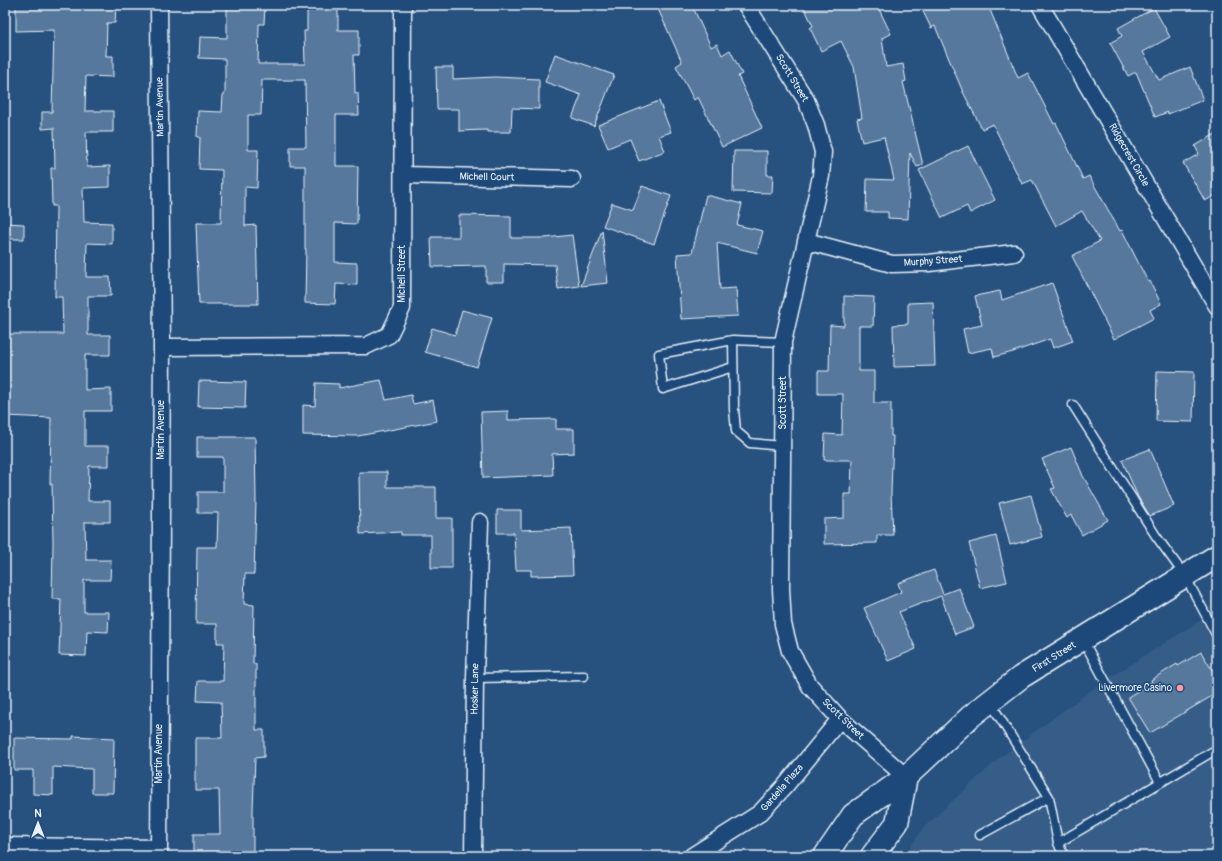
<svg xmlns="http://www.w3.org/2000/svg" width="1222" height="861" font-family="Pangolin,sans-serif">
	<style>
		.built { fill: #355d88 }
		.building { fill: #57789d; stroke: #e8f1f8 }
		.lines { fill: none; stroke-linecap: round; stroke-linejoin: round }
		.service-casing { stroke: #e8f1f8; stroke-width: 11 }
		.minor-casing { stroke: #e8f1f8; stroke-width: 19 }
		.primary-casing { stroke: #e8f1f8; stroke-width: 25 }
		.service { stroke: #1f4a7a; stroke-width: 8 }
		.minor { stroke: #1f4a7a; stroke-width: 16 }
		.primary { stroke: #1f4a7a; stroke-width: 22 }
		.poi-dot { fill: #ff9aa2; stroke: #1f4a7a; stroke-width: 1.5 }
		.labels { text-anchor: middle; dominant-baseline: central; stroke-width: 3; stroke-linejoin: round; paint-order: stroke }
		.street-label { font-size: 10px; fill: #e8f1f8; stroke: #1f4a7a }
		.poi-label { font-size: 10px; fill: #e8f1f8; stroke: #1f4a7a; text-anchor: end }
	</style>
	<rect width="100%" height="100%" fill="#27517f"/>
	<filter id="ink" filterUnits="userSpaceOnUse"><feTurbulence type="fractalNoise" baseFrequency=".025" numOctaves="2"/><feDisplacementMap in="SourceGraphic" scale="8" xChannelSelector="R" yChannelSelector="G"/><feConvolveMatrix kernelMatrix="1 2 1 2 8 2 1 2 1" color-interpolation-filters="sRGB"/></filter>
	<g filter="url(#ink)">
		<!-- built -->
		<path class="built" d="M 1217,610 L 1217,856 L 904,856 L 923,828 L 998,759 L 1098,685 Z"/>
		<!-- building -->
		<path class="building" d="M 16,5 L 116,5 L 115,23 L 107,23 L 106,56 L 113,56 L 113,77 L 86,76 L 85,111 L 113,111 L 113,132 L 86,132 L 87,167 L 110,166 L 110,187 L 83,188 L 84,222 L 112,223 L 112,244 L 87,243 L 86,277 L 110,277 L 111,296 L 88,296 L 88,335 L 110,335 L 110,355 L 85,355 L 85,390 L 111,389 L 111,411 L 85,411 L 85,446 L 109,446 L 109,466 L 89,466 L 88,501 L 110,501 L 110,522 L 85,522 L 86,560 L 111,560 L 110,580 L 84,580 L 84,612 L 109,612 L 108,632 L 87,631 L 86,656 L 59,655 L 61,599 L 52,599 L 53,543 L 52,484 L 50,484 L 51,418 L 5,416 L 5,334 L 63,334 L 62,297 L 55,297 L 56,206 L 52,206 L 51,168 L 55,168 L 54,128 L 42,129 L 42,112 L 52,112 L 54,30 L 16,31 Z
			M 227,5 L 265,5 L 264,24 L 259,24 L 258,64 L 305,64 L 304,31 L 307,31 L 307,5 L 338,5 L 338,30 L 359,30 L 359,55 L 354,55 L 355,93 L 358,93 L 359,115 L 336,115 L 336,166 L 358,166 L 357,224 L 335,223 L 335,262 L 357,263 L 357,285 L 336,284 L 335,304 L 305,303 L 306,249 L 305,249 L 305,166 L 290,166 L 290,147 L 306,147 L 305,80 L 262,80 L 261,115 L 248,115 L 248,150 L 258,150 L 257,188 L 245,187 L 245,226 L 256,225 L 258,304 L 199,304 L 196,223 L 221,223 L 222,170 L 199,169 L 200,137 L 197,137 L 198,111 L 222,112 L 223,94 L 225,94 L 225,59 L 199,58 L 200,37 L 227,38 Z
			M 668,5 L 692,5 L 711,47 L 717,44 L 722,55 L 730,50 L 742,74 L 738,76 L 762,128 L 722,147 L 698,97 L 694,100 L 676,66 L 682,62 L 658,9 Z
			M 803,5 L 877,5 L 891,34 L 882,38 L 886,67 L 903,64 L 906,81 L 903,82 L 923,165 L 917,167 L 910,153 L 908,219 L 888,218 L 888,212 L 866,212 L 867,179 L 894,180 L 884,137 L 862,142 L 857,119 L 862,118 L 854,67 L 841,41 L 821,51 L 810,28 L 813,26 Z
			M 920,5 L 988,5 L 1018,78 L 1028,73 L 1054,124 L 1056,123 L 1083,179 L 1089,176 L 1120,231 L 1122,230 L 1148,282 L 1150,281 L 1161,304 L 1150,310 L 1154,318 L 1114,339 L 1072,256 L 1100,241 L 1082,211 L 1056,226 L 1032,180 L 1022,184 L 993,124 L 982,129 L 963,92 L 935,26 L 931,28 Z
			M 1154,8 L 1170,37 L 1143,52 L 1159,80 L 1190,67 L 1203,100 L 1168,114 L 1168,112 L 1155,117 L 1136,72 L 1128,76 L 1110,43 L 1122,36 L 1118,28 Z
			M 555,54 L 614,75 L 594,126 L 572,118 L 581,95 L 545,82 Z
			M 436,67 L 453,67 L 453,79 L 495,77 L 539,79 L 539,109 L 512,108 L 511,132 L 487,132 L 487,130 L 459,131 L 459,109 L 437,109 Z
			M 659,101 L 671,132 L 659,136 L 665,151 L 639,161 L 630,139 L 608,148 L 598,125 Z
			M 1217,133 L 1217,194 L 1205,201 L 1183,163 L 1199,154 L 1195,146 Z
			M 968,146 L 995,200 L 970,213 L 967,206 L 942,218 L 919,170 Z
			M 734,151 L 767,151 L 767,175 L 773,175 L 772,193 L 733,192 Z
			M 642,186 L 671,196 L 654,244 L 603,226 L 612,203 L 633,210 Z
			M 706,195 L 742,204 L 737,225 L 763,231 L 757,253 L 717,243 L 720,289 L 736,288 L 738,316 L 681,319 L 677,254 L 692,253 Z
			M 459,215 L 511,216 L 511,238 L 545,238 L 572,235 L 579,286 L 558,289 L 555,265 L 504,264 L 504,282 L 486,282 L 486,266 L 432,267 L 431,237 L 459,237 Z
			M 5,223 L 24,224 L 24,239 L 5,239 Z
			M 602,230 L 608,283 L 581,286 Z
			M 1052,283 L 1073,341 L 1053,348 L 1050,339 L 1013,352 L 994,357 L 992,348 L 968,353 L 963,329 L 982,325 L 975,296 L 1000,291 L 1002,300 Z
			M 844,296 L 874,297 L 873,326 L 859,326 L 859,371 L 874,371 L 874,403 L 891,403 L 891,436 L 893,436 L 891,493 L 893,535 L 877,535 L 877,543 L 824,544 L 824,519 L 844,518 L 844,494 L 851,494 L 852,460 L 824,460 L 825,434 L 842,435 L 843,394 L 818,394 L 818,371 L 829,371 L 830,325 L 844,326 Z
			M 933,302 L 935,366 L 894,367 L 893,325 L 908,324 L 908,303 Z
			M 462,310 L 492,318 L 477,367 L 425,352 L 432,328 L 455,335 Z
			M 1157,371 L 1194,372 L 1193,422 L 1156,421 Z
			M 381,380 L 386,400 L 411,395 L 413,404 L 433,400 L 437,421 L 358,436 L 303,435 L 303,405 L 315,406 L 316,383 L 339,384 L 339,388 Z
			M 199,381 L 246,382 L 245,408 L 198,407 Z
			M 508,411 L 508,420 L 556,419 L 556,429 L 574,429 L 574,453 L 552,454 L 553,475 L 483,478 L 481,412 Z
			M 197,437 L 255,437 L 256,500 L 254,574 L 245,574 L 244,604 L 254,605 L 253,664 L 256,664 L 256,730 L 264,730 L 264,757 L 255,758 L 253,810 L 253,855 L 194,855 L 194,834 L 220,834 L 219,790 L 195,790 L 195,738 L 222,738 L 221,702 L 197,701 L 198,681 L 223,681 L 224,643 L 217,643 L 217,624 L 196,624 L 197,547 L 217,547 L 218,513 L 198,513 L 198,492 L 223,492 L 223,457 L 197,457 Z
			M 1071,447 L 1083,476 L 1108,520 L 1082,535 L 1071,515 L 1067,518 L 1051,489 L 1055,488 L 1042,459 Z
			M 1150,449 L 1174,506 L 1150,516 L 1138,497 L 1122,460 Z
			M 359,472 L 387,472 L 387,487 L 436,487 L 436,518 L 452,518 L 452,568 L 431,568 L 431,535 L 401,535 L 401,532 L 360,534 Z
			M 1031,495 L 1042,537 L 1010,545 L 999,503 Z
			M 497,510 L 521,510 L 521,530 L 571,528 L 573,575 L 531,576 L 531,570 L 516,570 L 514,533 L 497,533 Z
			M 996,536 L 1007,582 L 980,588 L 969,543 Z
			M 934,570 L 943,594 L 959,588 L 974,627 L 955,634 L 941,596 L 899,612 L 916,649 L 888,661 L 864,608 L 901,592 L 898,583 Z
			M 1201,652 L 1217,678 L 1217,693 L 1150,733 L 1128,697 L 1152,682 L 1151,680 L 1177,664 L 1178,666 Z
			M 73,736 L 114,738 L 113,793 L 92,793 L 92,769 L 53,767 L 53,795 L 33,794 L 33,770 L 14,770 L 14,738 L 73,739 Z"/>
		<g class="lines">
			<defs>
				<path id="service" d="M 733,340 L 734,409 L 736,431 L 750,443 L 782,446
					M 733,367 L 663,389 L 659,354 L 733,340 L 783,342
					M 1073,405 L 1156,536 L 1185,576 L 1217,636
					M 1083,640 L 1160,782
					M 475,678 L 584,676
					M 990,702 L 1049,797 L 1058,843 L 1217,749
					M 980,835 L 1049,797
					M 1058,843 L 1064,856"/>
				<path id="minor" d="M 159,5 L 162,347 L 159,856
					M 746,5 L 806,100 L 816,125 L 823,152 L 821,176 L 783,342 L 781,589 L 783,624 L 790,651 L 810,686 L 840,719 L 906,777
					M 1040,5 L 1217,306
					M 403,175 L 572,179
					M 806,241 L 892,264 L 929,263 L 1014,253
					M 162,347 L 366,346 L 389,335 L 402,308 L 403,5
					M 5,846 L 159,848
					M 473,856 L 475,678 L 480,522
					M 692,856 L 760,813 L 786,785 L 840,719"/>
				<path id="primary" d="M 825,856 L 853,815 L 906,777 L 970,717 L 1021,677 L 1217,556
					M 872,856 L 897,823 L 906,777"/>
			</defs>
			<!-- service casing -->
			<use href="#service" class="service-casing"/>
			<!-- minor casing -->
			<use href="#minor" class="minor-casing"/>
			<!-- primary casing -->
			<use href="#primary" class="primary-casing"/>
			<!-- service -->
			<use href="#service" class="service"/>
			<!-- minor -->
			<use href="#minor" class="minor"/>
			<!-- primary -->
			<use href="#primary" class="primary"/>
		</g>
	</g>
	<!-- markers -->
	<circle class="poi-dot" cx="1180" cy="688" r="4"/>
	<g class="labels">
		<!-- street labels -->
		<g class="street-label">
			<text transform="translate(792 78) rotate(59)">Scott Street</text>
			<text transform="translate(160 107) rotate(-91)">Martin Avenue</text>
			<text transform="translate(1129 155) rotate(60)">Ridgecrest Circle</text>
			<text transform="translate(487 177) rotate(1)">Michell Court</text>
			<text transform="translate(933 261) rotate(-4)">Murphy Street</text>
			<text transform="translate(402 274) rotate(-90)">Michell Street</text>
			<text transform="translate(783 403) rotate(-90)">Scott Street</text>
			<text transform="translate(161 430) rotate(-90)">Martin Avenue</text>
			<text transform="translate(1054 657) rotate(-32)">First Street</text>
			<text transform="translate(475 689) rotate(-89)">Hosker Lane</text>
			<text transform="translate(843 719) rotate(44)">Scott Street</text>
			<text transform="translate(159 754) rotate(-90)">Martin Avenue</text>
			<text transform="translate(782 788) rotate(-49)">Gardella Plaza</text>
		</g>
		<!-- poi labels -->
		<g class="poi-label">
			<text x="1172" y="688">Livermore Casino</text>
		</g>
	</g>
	<!-- margin -->
	<rect width="1222" height="861" fill="none" stroke="#1f4a7a" stroke-width="20"/>
	<rect x="10" y="10" width="1202" height="841" fill="none" stroke="#e8f1f8" stroke-width="1.5" filter="url(#ink)"/>
	<!-- north arrow -->
	<g transform="translate(38 823)" stroke="#1f4a7a" stroke-width="3" paint-order="stroke">
	<path d="M0-3L7 15L0 10L-7 15Z" fill="#e8f1f8"/>
	<text y="-6" font-size="11" font-weight="bold" text-anchor="middle" fill="#e8f1f8">N</text>
	</g>
</svg>
